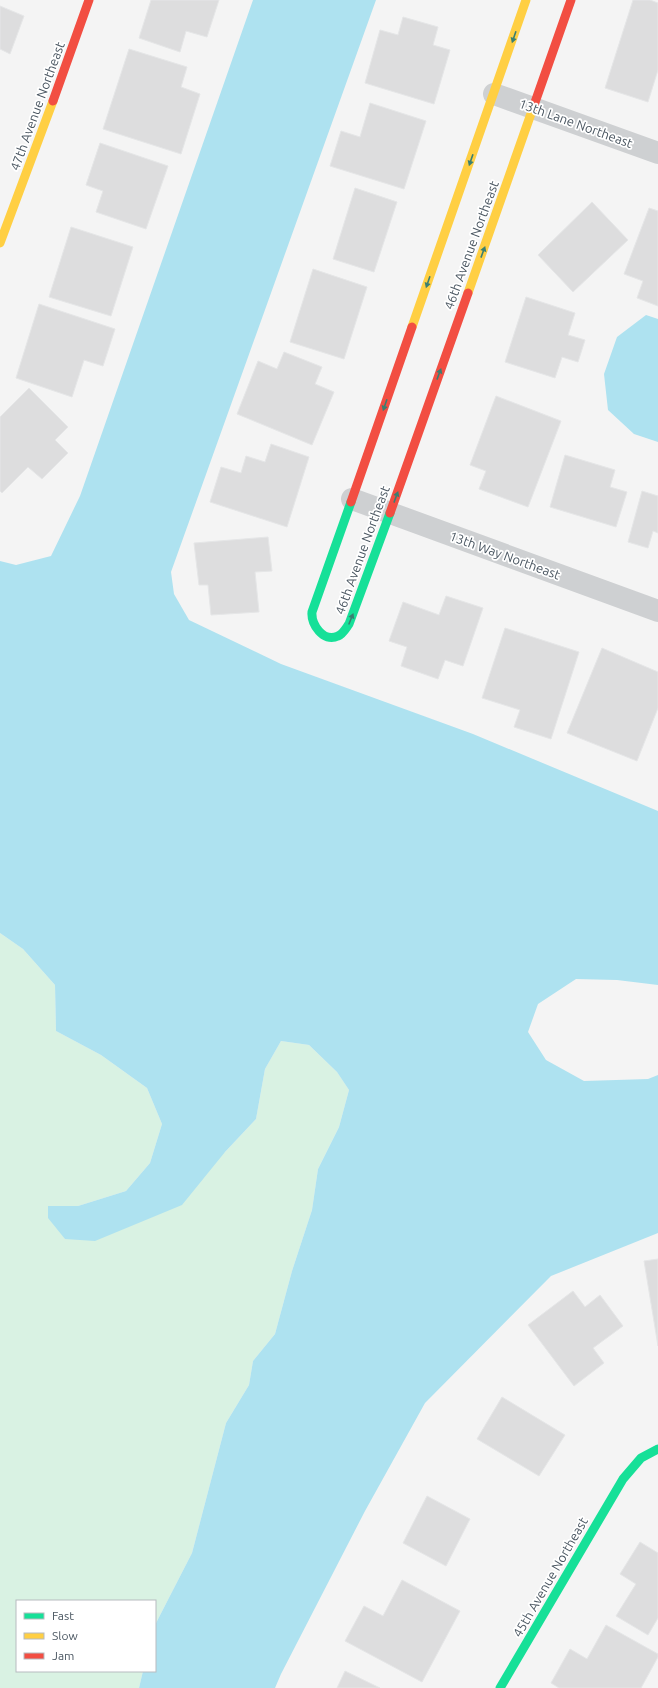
<svg xmlns="http://www.w3.org/2000/svg" width="658" height="1688" font-family="Ubuntu,sans-serif">
	<style>
		.green { fill: #d9f2e3 }
		.water { fill: #aee2f0 }
		.building { fill: #ddddde; stroke: #e5e6e7 }
		.lines { fill: none; stroke-linecap: round; stroke-linejoin: round }
		.street { stroke: #ced0d2; stroke-width: 22 }
		.fast { stroke: #16e098; stroke-width: 9 }
		.slow { stroke: #ffcf43; stroke-width: 9 }
		.jam { stroke: #f24e42; stroke-width: 9 }
		.oneway { fill: #3a7f72 }
		.labels { text-anchor: middle; dominant-baseline: central; stroke-width: 3.5; stroke-linejoin: round; paint-order: stroke }
		.street-label { font-size: 13px; fill: #4a5661; stroke: #fff }
	</style>
	<rect width="100%" height="100%" fill="#f4f4f4"/>
	<!-- green -->
	<path class="green" d="M 0,933 L 23,949 L 55,985 L 56,1031 L 101,1055 L 147,1088 L 162,1124 L 150,1163 L 126,1191 L 78,1206 L 48,1206 L 65,1239 L 225,1152 L 256,1119 L 265,1069 L 281,1041 L 309,1045 L 337,1072 L 349,1090 L 339,1127 L 318,1169 L 312,1210 L 292,1271 L 275,1334 L 253,1361 L 249,1385 L 226,1423 L 192,1553 L 155,1625 L 155,1601 L 17,1601 L 17,1671 L 143,1671 L 139,1688 L 0,1688 Z"/>
	<!-- water -->
	<path class="water" d="M 253,0 L 376,0 L 171,572 L 174,594 L 189,620 L 281,664 L 473,734 L 658,811 L 658,985 L 617,980 L 576,979 L 538,1004 L 528,1032 L 546,1060 L 584,1081 L 648,1079 L 658,1075 L 658,1233 L 551,1276 L 425,1403 L 365,1511 L 281,1674 L 275,1688 L 139,1688 L 143,1671 L 155,1671 L 155,1625 L 192,1553 L 226,1423 L 249,1385 L 253,1361 L 275,1334 L 292,1271 L 312,1210 L 318,1169 L 339,1127 L 349,1090 L 337,1072 L 309,1045 L 281,1041 L 265,1069 L 256,1119 L 225,1152 L 182,1205 L 95,1241 L 65,1239 L 48,1218 L 48,1206 L 78,1206 L 126,1191 L 150,1163 L 162,1124 L 147,1088 L 101,1055 L 56,1031 L 55,985 L 23,949 L 0,933 L 0,561 L 16,565 L 51,556 L 80,496 Z
		M 646,315 L 658,319 L 658,442 L 634,434 L 608,410 L 604,374 L 617,337 Z"/>
	<!-- building -->
	<path class="building" d="M 151,0 L 219,0 L 207,37 L 186,31 L 180,52 L 139,38 Z
		M 633,0 L 650,0 L 658,3 L 658,70 L 648,102 L 605,88 Z
		M 0,6 L 24,16 L 10,54 L 0,49 Z
		M 403,17 L 438,27 L 433,45 L 450,50 L 434,104 L 365,83 L 380,30 L 398,35 Z
		M 129,49 L 187,67 L 181,87 L 200,94 L 181,154 L 103,129 Z
		M 370,103 L 426,121 L 404,189 L 330,166 L 341,131 L 360,137 Z
		M 100,143 L 168,166 L 146,229 L 96,212 L 103,191 L 86,185 Z
		M 355,188 L 397,202 L 374,272 L 333,259 Z
		M 592,202 L 628,240 L 573,292 L 538,255 Z
		M 649,208 L 658,211 L 658,306 L 637,298 L 643,281 L 624,274 Z
		M 71,227 L 133,247 L 111,316 L 49,297 Z
		M 313,269 L 367,287 L 344,359 L 290,342 Z
		M 526,297 L 575,313 L 568,335 L 585,340 L 578,362 L 562,357 L 555,378 L 505,362 Z
		M 39,304 L 115,329 L 103,366 L 84,360 L 72,397 L 16,378 Z
		M 284,352 L 322,367 L 315,384 L 334,392 L 312,445 L 237,414 L 258,361 L 277,369 Z
		M 29,388 L 68,427 L 55,440 L 68,453 L 42,479 L 28,467 L 2,493 L 0,491 L 0,417 Z
		M 496,396 L 561,421 L 528,507 L 479,489 L 486,471 L 470,465 Z
		M 271,444 L 309,457 L 287,527 L 210,502 L 221,467 L 241,473 L 246,456 L 265,462 Z
		M 565,455 L 615,470 L 610,487 L 627,492 L 616,527 L 550,507 Z
		M 642,491 L 658,496 L 658,533 L 653,531 L 648,548 L 628,542 Z
		M 268,537 L 272,571 L 255,572 L 259,612 L 211,615 L 208,585 L 199,585 L 194,543 Z
		M 446,596 L 483,608 L 463,666 L 445,660 L 438,679 L 401,666 L 407,647 L 389,641 L 403,602 L 439,615 Z
		M 505,628 L 579,652 L 551,739 L 514,727 L 520,710 L 482,698 Z
		M 602,648 L 658,672 L 658,708 L 637,761 L 567,733 Z
		M 658,1259 L 658,1346 L 644,1261 Z
		M 573,1291 L 585,1307 L 600,1295 L 623,1326 L 593,1348 L 604,1363 L 574,1386 L 528,1325 Z
		M 502,1397 L 565,1435 L 539,1476 L 477,1439 Z
		M 427,1496 L 470,1519 L 446,1566 L 403,1543 Z
		M 640,1542 L 658,1553 L 658,1618 L 648,1635 L 616,1616 L 636,1584 L 620,1574 Z
		M 402,1580 L 460,1611 L 422,1682 L 345,1641 L 364,1606 L 383,1616 Z
		M 606,1625 L 658,1654 L 658,1657 L 641,1688 L 559,1688 L 551,1683 L 570,1649 L 587,1659 Z
		M 345,1671 L 380,1688 L 337,1688 Z"/>
	<g class="lines">
		<!-- street -->
		<path class="street" d="M 494,94 L 658,153
			M 352,499 L 658,611"/>
		<!-- fast -->
		<path class="fast" d="M 351,502 L 312,612 C 311,624 323,643 338,636 C 343,634 346,628 349,624 L 390,513
			M 500,1688 L 623,1479 L 641,1458 L 658,1449"/>
		<!-- slow -->
		<path class="slow" d="M 0,243 L 53,101
			M 468,293 L 533,108
			M 412,327 L 526,0"/>
		<!-- jam -->
		<path class="jam" d="M 53,101 L 89,0
			M 533,108 L 571,0
			M 351,502 L 412,327
			M 390,513 L 468,293"/>
	</g>
	<!-- one-way arrows -->
	<defs><path id="oneway-solid" d="M-6-.8H1V-3.2L6.5 0L1 3.2V.8H-6Z"/></defs>
	<g class="oneway">
		<use href="#oneway-solid" transform="translate(514 37) rotate(109)"/>
		<use href="#oneway-solid" transform="translate(471 160) rotate(109)"/>
		<use href="#oneway-solid" transform="translate(483 252) rotate(-70)"/>
		<use href="#oneway-solid" transform="translate(428 282) rotate(109)"/>
		<use href="#oneway-solid" transform="translate(439 374) rotate(-70)"/>
		<use href="#oneway-solid" transform="translate(385 405) rotate(109)"/>
		<use href="#oneway-solid" transform="translate(396 497) rotate(-70)"/>
		<use href="#oneway-solid" transform="translate(351 619) rotate(-68)"/>
	</g>
	<g class="labels">
		<!-- street labels -->
		<g class="street-label">
			<text transform="translate(37 106) rotate(-70)">47th Avenue Northeast</text>
			<text transform="translate(576 123) rotate(20)">13th Lane Northeast</text>
			<text transform="translate(471 245) rotate(-70)">46th Avenue Northeast</text>
			<text transform="translate(362 550) rotate(-70)">46th Avenue Northeast</text>
			<text transform="translate(505 555) rotate(20)">13th Way Northeast</text>
			<text transform="translate(550 1577) rotate(-60)">45th Avenue Northeast</text>
		</g>
	</g>
	<!-- legend -->
	<rect x="16" y="1600" width="140" height="72" fill="#ffffff" stroke="#b7bbc0"/>
	<rect x="24" y="1613" width="20" height="6" fill="#16e098" stroke="#b7bbc0"/>
	<text x="52" y="1620" font-size="12" fill="#4a5661">Fast</text>
	<rect x="24" y="1633" width="20" height="6" fill="#ffcf43" stroke="#b7bbc0"/>
	<text x="52" y="1640" font-size="12" fill="#4a5661">Slow</text>
	<rect x="24" y="1653" width="20" height="6" fill="#f24e42" stroke="#b7bbc0"/>
	<text x="52" y="1660" font-size="12" fill="#4a5661">Jam</text>
</svg>
